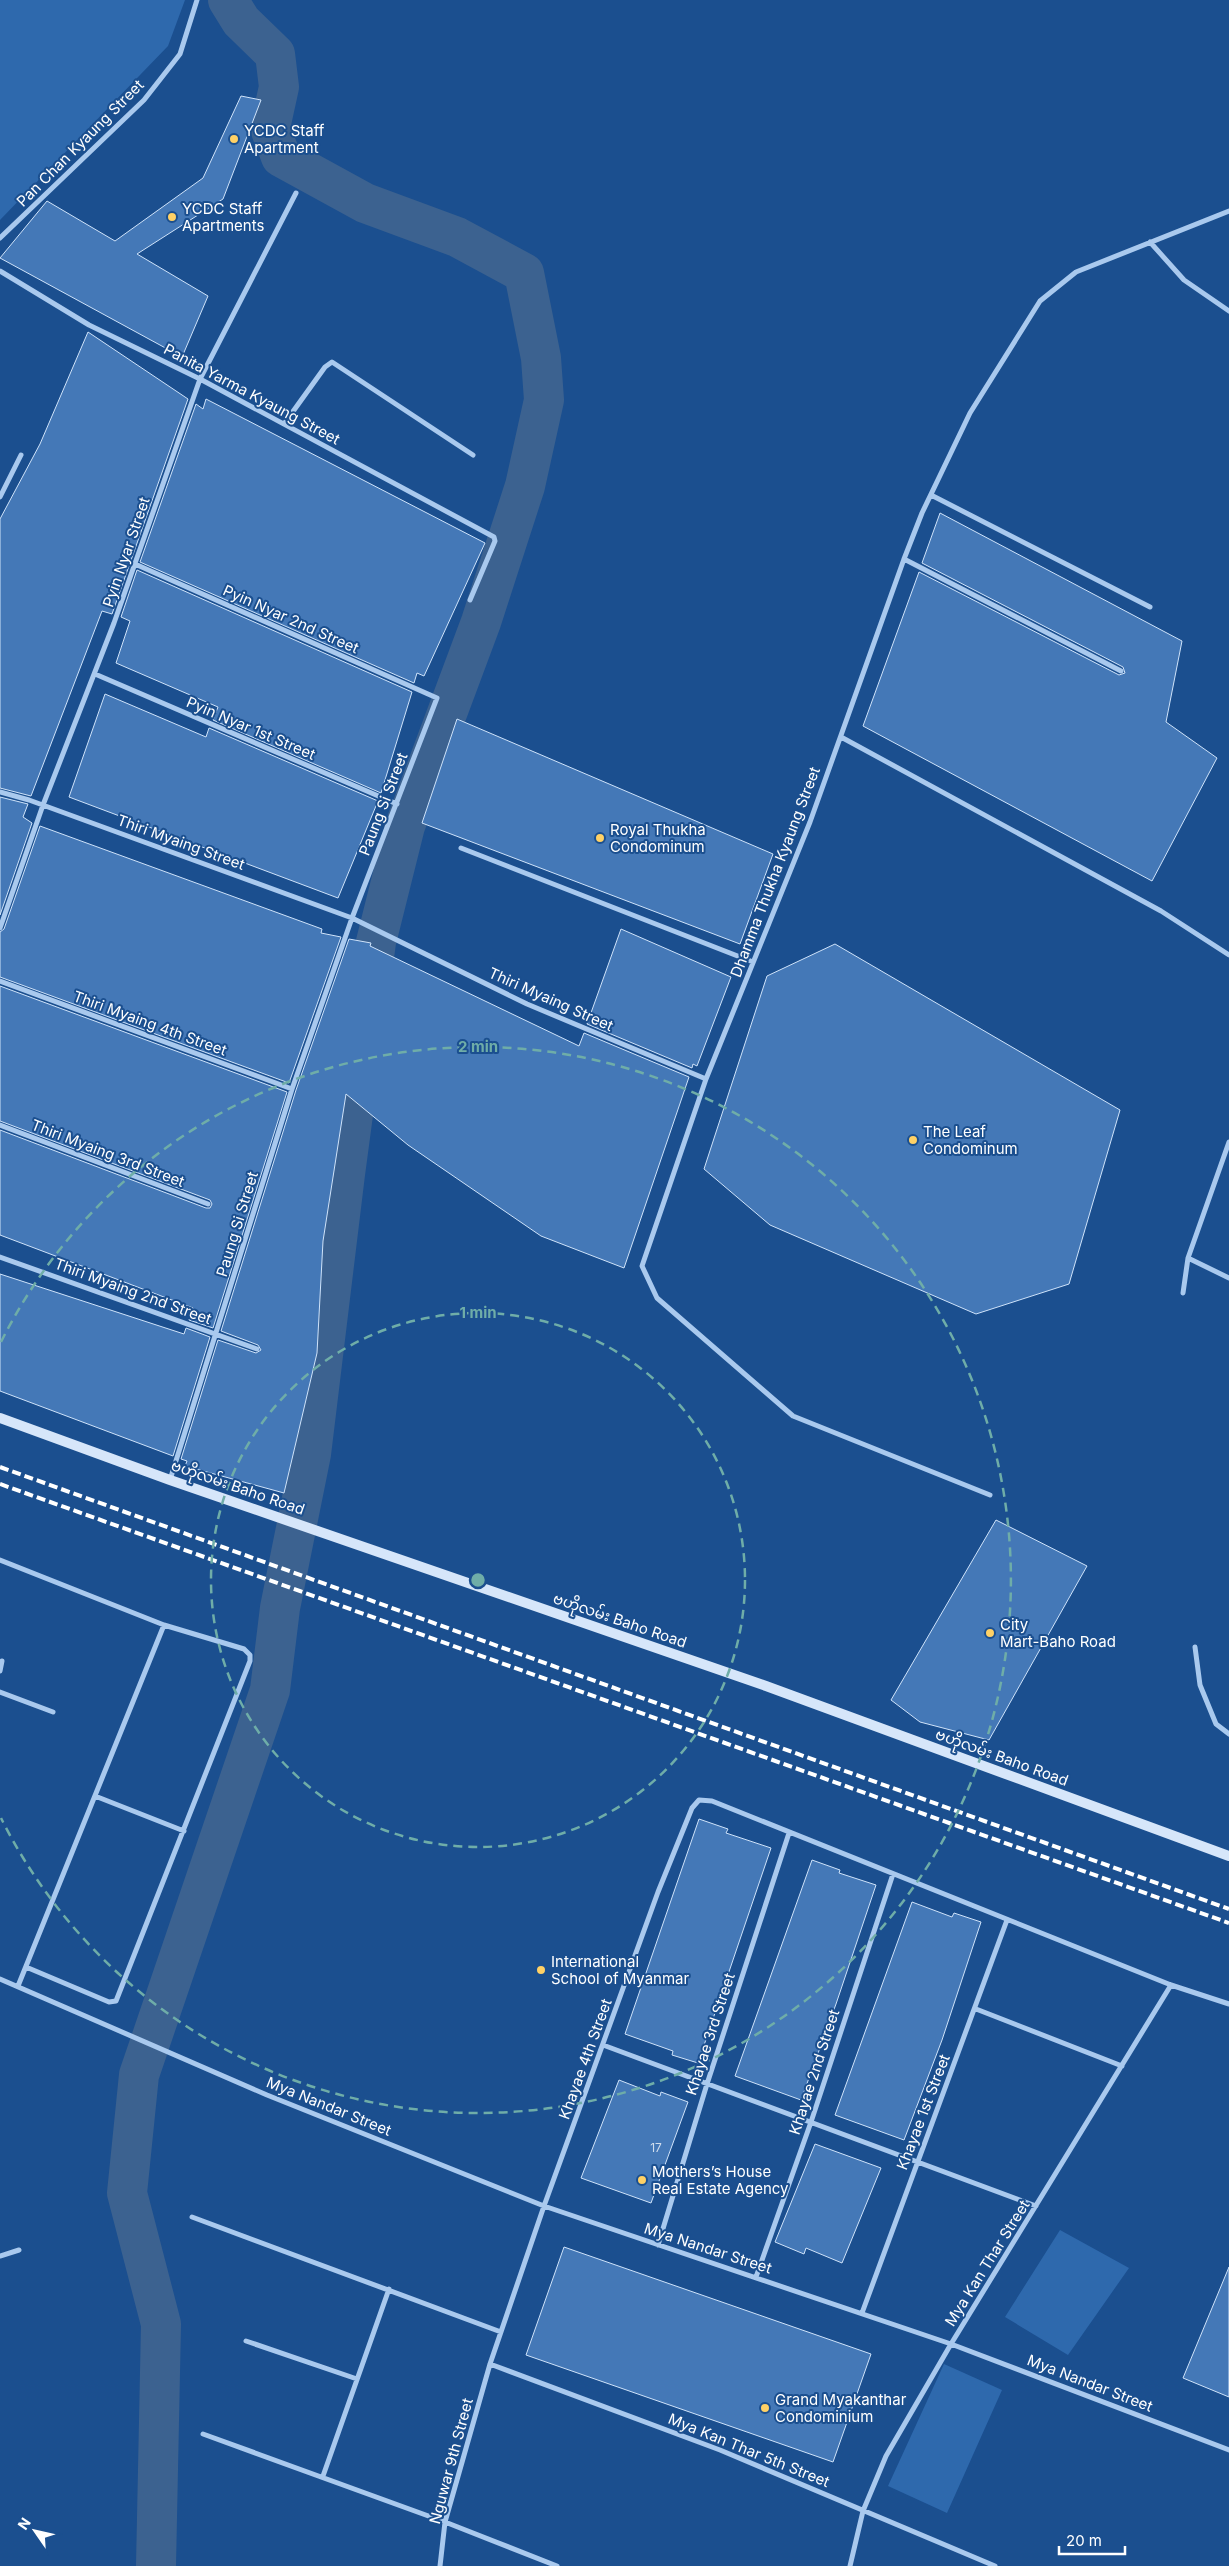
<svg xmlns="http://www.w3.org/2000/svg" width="1229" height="2566" font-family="Inter,'Noto Sans Myanmar',sans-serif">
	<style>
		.green { fill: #2e69ad }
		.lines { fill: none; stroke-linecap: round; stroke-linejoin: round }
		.river { stroke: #3c6290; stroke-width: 40 }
		.building { fill: #4478b7; stroke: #cfe3fa }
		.street { stroke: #a9c9ee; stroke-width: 5 }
		.secondary { stroke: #d6e6fa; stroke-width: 10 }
		.rail { stroke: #fff; stroke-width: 4; stroke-dasharray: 9 4; stroke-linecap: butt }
		.ring { fill: none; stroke: #6fada8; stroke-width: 2.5; stroke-dasharray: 9 6 }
		.poi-dot { fill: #ffd166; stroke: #1b4f8f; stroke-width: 2 }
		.labels { text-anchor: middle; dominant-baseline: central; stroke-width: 4; stroke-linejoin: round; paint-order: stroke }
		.number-label { font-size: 12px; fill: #d0dded }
		.poi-label { font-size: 15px; fill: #fff; stroke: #1b4f8f; text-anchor: start }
		.street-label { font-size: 15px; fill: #fff; stroke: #1b4f8f }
		.centre { fill: #6fada8; stroke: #1b4f8f; stroke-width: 2.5 }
		.ring-label { font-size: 15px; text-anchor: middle; font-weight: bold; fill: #6fada8; stroke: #1b4f8f; stroke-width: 4; stroke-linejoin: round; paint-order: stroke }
	</style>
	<rect width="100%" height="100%" fill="#1b4f8f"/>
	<!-- green -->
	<path class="green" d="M 0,0 L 185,0 L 168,46 L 0,220 Z
		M 1060,2230 L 1129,2268 L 1068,2355 L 1005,2317 Z
		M 944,2364 L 1002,2390 L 947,2513 L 888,2486 Z"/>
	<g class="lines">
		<!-- river -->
		<path class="river" d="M 156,2566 L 161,2324 L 127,2193 L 139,2075 L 270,1690 L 280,1608 L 311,1454 L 345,1174 L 376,942 L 405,826 L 481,622 L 525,486 L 544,400 L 541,358 L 524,273 L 457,237 L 365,203 L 281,157 L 270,128 L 279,87 L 275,54 L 241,21 L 228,0"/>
	</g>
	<!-- building -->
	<path class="building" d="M 241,96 L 261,100 L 223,199 L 137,254 L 208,296 L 182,357 L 0,258 L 47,201 L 115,241 L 203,178 Z
		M 88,332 L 188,399 L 112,614 L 102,611 L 31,796 L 0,788 L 0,519 L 40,444 Z
		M 206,399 L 485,543 L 424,676 L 417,673 L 414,683 L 140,562 L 196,404 L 203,409 Z
		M 940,513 L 1182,641 L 1166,722 L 1217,758 L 1152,881 L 863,726 L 919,572 L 1119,675 L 1125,673 L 1123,667 L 922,563 Z
		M 137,570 L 412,692 L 381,793 L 213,720 L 218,707 L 116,663 L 130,621 L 121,617 Z
		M 105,694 L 206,737 L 209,728 L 378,801 L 338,898 L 69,797 Z
		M 457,719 L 773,854 L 740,944 L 422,823 Z
		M 0,797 L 28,804 L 23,817 L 32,823 L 0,915 Z
		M 40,826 L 322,929 L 321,933 L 341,937 L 289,1083 L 0,977 L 0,932 L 4,929 Z
		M 621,929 L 731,977 L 697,1066 L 693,1064 L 692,1068 L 587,1024 Z
		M 349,939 L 371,943 L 370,946 L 579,1046 L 584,1033 L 689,1077 L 624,1268 L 541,1236 L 408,1145 L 346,1094 L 323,1241 L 317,1353 L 284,1493 L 185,1466 L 187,1461 L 181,1459 L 218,1340 L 256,1353 L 261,1350 L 258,1345 L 221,1331 L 296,1090 Z
		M 835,944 L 1120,1110 L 1069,1284 L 976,1314 L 770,1225 L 704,1169 L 767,976 Z
		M 0,986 L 287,1092 L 213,1328 L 189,1320 L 193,1308 L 0,1235 L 0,1130 L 206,1208 L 210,1208 L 212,1204 L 210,1200 L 0,1121 Z
		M 0,1274 L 184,1334 L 186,1328 L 210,1337 L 173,1456 L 0,1391 Z
		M 996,1520 L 1087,1566 L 989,1740 L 920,1722 L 891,1700 Z
		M 699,1819 L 728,1829 L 726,1833 L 771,1848 L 698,2063 L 672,2055 L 673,2051 L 625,2034 Z
		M 812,1860 L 840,1870 L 839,1873 L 876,1885 L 836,2004 L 801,2100 L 735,2076 Z
		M 912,1902 L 952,1917 L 954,1913 L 981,1922 L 942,2040 L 904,2140 L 835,2115 Z
		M 619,2080 L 660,2096 L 661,2092 L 688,2102 L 651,2203 L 581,2178 Z
		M 815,2144 L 881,2168 L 842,2263 L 806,2248 L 804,2254 L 775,2242 Z
		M 564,2247 L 871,2354 L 833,2462 L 526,2355 Z
		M 1229,2267 L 1229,2397 L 1183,2378 Z"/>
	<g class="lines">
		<!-- street -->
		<path class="street" d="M 0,238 L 144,100 L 180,54 L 197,0
			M 1150,242 L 1184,280 L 1229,311
			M 0,271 L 89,325 L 200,379 L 494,537 L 495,541 L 470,600
			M 284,424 L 325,367 L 332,362 L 473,455
			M 931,495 L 1150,607
			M 0,497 L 21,455
			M 904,559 L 1121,671
			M 135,564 L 437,698 L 352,918 L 292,1089 L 170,1480
			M 95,674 L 397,804
			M 841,737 L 1161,911 L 1229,955
			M 0,792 L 29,800 L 352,918 L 527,1004 L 706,1079
			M 461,848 L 753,962
			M 0,928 L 43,805 L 114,623 L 200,379 L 296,193
			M 0,981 L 292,1089
			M 0,1125 L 208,1204
			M 0,1257 L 257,1349
			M 1188,1258 L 1229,1278
			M 1183,1293 L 1188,1258 L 1229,1142
			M 990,1495 L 793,1416 L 657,1298 L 642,1266 L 706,1079 L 810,822 L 904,559 L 922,513 L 970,413 L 1040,301 L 1076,272 L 1229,211
			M 0,1560 L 164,1625 L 244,1649 L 250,1655 L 250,1661 L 116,2001 L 109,2002 L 26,1967
			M 1195,1647 L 1200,1685 L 1216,1724 L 1229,1734
			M 0,1671 L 2,1661
			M 0,1692 L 53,1712
			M 95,1796 L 184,1831
			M 0,1979 L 267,2095 L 544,2206 L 951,2344 L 1229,2450
			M 18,1986 L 164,1625
			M 976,2009 L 1122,2066
			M 603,2045 L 1036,2206
			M 192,2217 L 501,2332
			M 658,2245 L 707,2084 L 789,1833
			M 0,2256 L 19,2250
			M 756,2277 L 811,2122 L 893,1874
			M 862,2313 L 1007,1920
			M 246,2341 L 357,2379
			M 490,2364 L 720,2450 L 995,2566
			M 203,2434 L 445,2522 L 557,2566
			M 323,2476 L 389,2289
			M 440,2566 L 445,2522 L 490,2364 L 544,2206 L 658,1892 L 692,1808 L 699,1800 L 712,1801 L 1171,1985 L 1229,2004
			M 850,2566 L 863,2511 L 886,2456 L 951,2344 L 1171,1985"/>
		<!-- secondary -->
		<path class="secondary" d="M 0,1418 L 170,1480 L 766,1686 L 1229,1856"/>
		<!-- rail -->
		<path class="rail" d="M 0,1467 L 1229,1909
			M 0,1484 L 1229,1923"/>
	</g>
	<!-- distance rings -->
	<g class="ring">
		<circle cx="478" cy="1580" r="267"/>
		<path d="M1 1342A533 533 0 1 1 1 1818"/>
	</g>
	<!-- markers -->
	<g class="poi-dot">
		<circle cx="234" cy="139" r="5"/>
		<circle cx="172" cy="217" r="5"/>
		<circle cx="600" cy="838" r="5"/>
		<circle cx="913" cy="1140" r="5"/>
		<circle cx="990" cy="1633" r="5"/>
		<circle cx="541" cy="1970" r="5"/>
		<circle cx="642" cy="2180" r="5"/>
		<circle cx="765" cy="2408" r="5"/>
	</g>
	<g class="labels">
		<!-- number labels -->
		<g class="number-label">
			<text x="656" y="2147">17</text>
		</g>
		<!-- poi labels -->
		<g class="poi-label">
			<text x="244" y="130">YCDC Staff<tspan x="244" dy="17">Apartment</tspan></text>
			<text x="182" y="208">YCDC Staff<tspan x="182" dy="17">Apartments</tspan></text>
			<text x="610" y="829">Royal Thukha<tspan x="610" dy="17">Condominum</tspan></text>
			<text x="923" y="1131">The Leaf<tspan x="923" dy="17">Condominum</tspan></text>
			<text x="1000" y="1624">City<tspan x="1000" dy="17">Mart-Baho Road</tspan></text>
			<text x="551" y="1961">International<tspan x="551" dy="17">School of Myanmar</tspan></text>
			<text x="652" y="2171">Mothers’s House<tspan x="652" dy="17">Real Estate Agency</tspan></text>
			<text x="775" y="2399">Grand Myakanthar<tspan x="775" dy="17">Condominium</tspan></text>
		</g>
		<!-- street labels -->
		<g class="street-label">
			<text transform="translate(80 143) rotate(-45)">Pan Chan Kyaung Street</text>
			<text transform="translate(252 394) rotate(28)">Panita Yarma Kyaung Street</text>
			<text transform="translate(126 552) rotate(-71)">Pyin Nyar Street</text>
			<text transform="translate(291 619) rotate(24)">Pyin Nyar 2nd Street</text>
			<text transform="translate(251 728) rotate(23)">Pyin Nyar 1st Street</text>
			<text transform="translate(383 804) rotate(-69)">Paung Si Street</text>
			<text transform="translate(181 842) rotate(20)">Thiri Myaing Street</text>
			<text transform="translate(775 872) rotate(-69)">Dhamma Thukha Kyaung Street</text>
			<text transform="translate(551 999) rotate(24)">Thiri Myaing Street</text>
			<text transform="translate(150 1023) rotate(20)">Thiri Myaing 4th Street</text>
			<text transform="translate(108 1153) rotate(21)">Thiri Myaing 3rd Street</text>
			<text transform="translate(237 1224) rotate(-73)">Paung Si Street</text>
			<text transform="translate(133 1291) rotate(20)">Thiri Myaing 2nd Street</text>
			<text transform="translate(238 1487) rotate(19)">ဗဟိုလမ်း Baho Road</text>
			<text transform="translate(620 1620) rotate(19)">ဗဟိုလမ်း Baho Road</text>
			<text transform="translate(1002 1757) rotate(20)">ဗဟိုလမ်း Baho Road</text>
			<text transform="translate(710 2034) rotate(-72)">Khayae 3rd Street</text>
			<text transform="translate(585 2059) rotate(-70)">Khayae 4th Street</text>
			<text transform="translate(814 2072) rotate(-72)">Khayae 2nd Street</text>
			<text transform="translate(329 2106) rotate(22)">Mya Nandar Street</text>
			<text transform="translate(923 2112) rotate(-69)">Khayae 1st Street</text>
			<text transform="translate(708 2248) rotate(18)">Mya Nandar Street</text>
			<text transform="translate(987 2263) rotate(-58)">Mya Kan Thar Street</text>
			<text transform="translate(1090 2383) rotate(21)">Mya Nandar Street</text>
			<text transform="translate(749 2450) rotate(22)">Mya Kan Thar 5th Street</text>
			<text transform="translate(451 2461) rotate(-75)">Nguwar 9th Street</text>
		</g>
	</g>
	<circle cx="478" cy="1580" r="8" class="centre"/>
	<g class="ring-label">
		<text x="478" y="1052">2 min</text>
		<text x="478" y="1318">1 min</text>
	</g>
	<!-- north arrow -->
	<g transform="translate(35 2531) rotate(304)" stroke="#1b4f8f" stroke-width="4" paint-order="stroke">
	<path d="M0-4L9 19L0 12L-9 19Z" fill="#ffffff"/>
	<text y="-8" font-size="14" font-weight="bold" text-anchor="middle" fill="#ffffff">N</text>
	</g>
	<!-- scale -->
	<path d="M1059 2546v8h66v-8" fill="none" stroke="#ffffff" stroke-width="2.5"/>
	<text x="1066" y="2546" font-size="15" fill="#ffffff" stroke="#1b4f8f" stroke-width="4" paint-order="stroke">20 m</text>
</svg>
